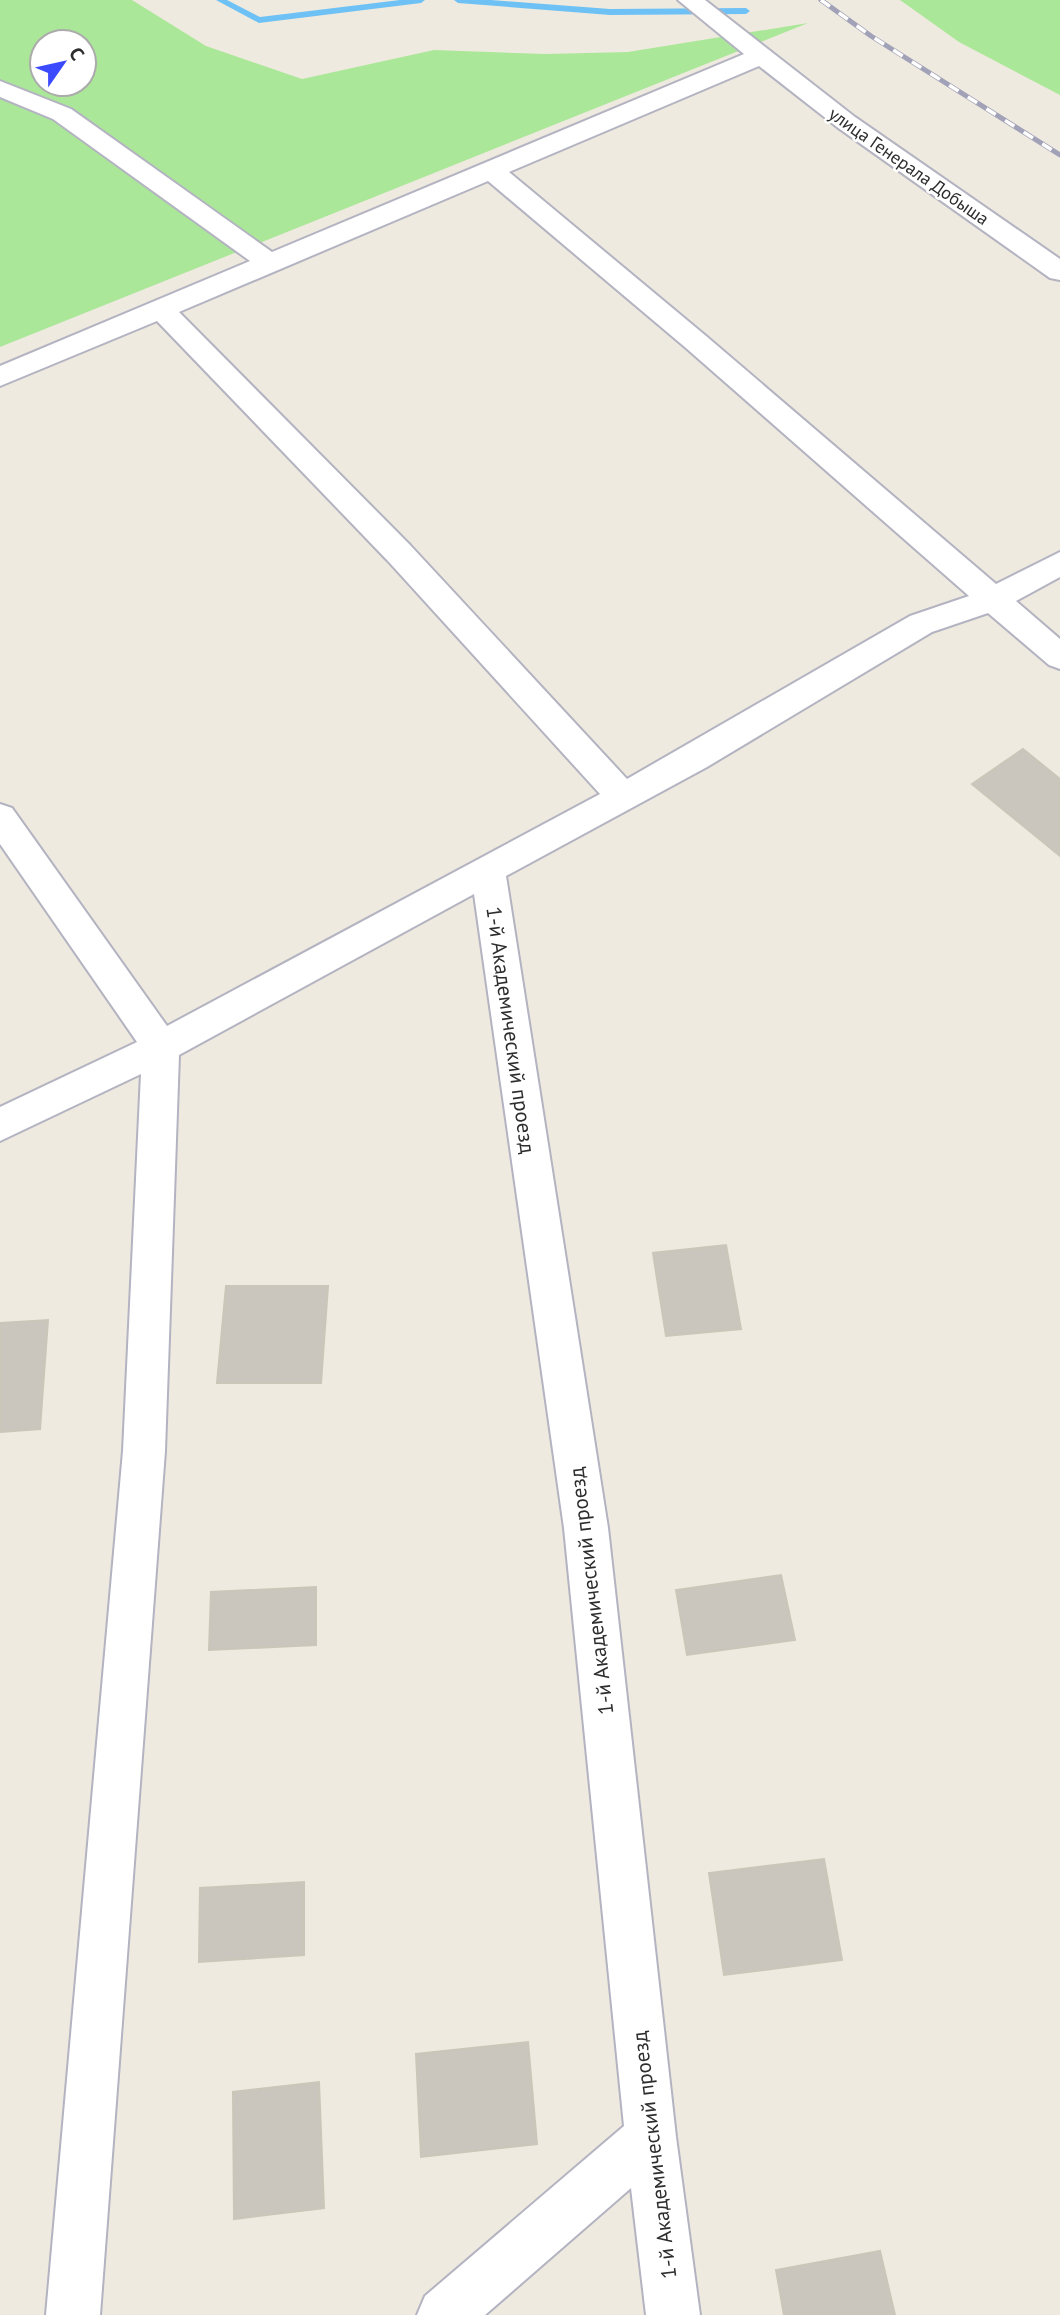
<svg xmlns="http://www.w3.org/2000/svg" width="1060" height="2315" font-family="'PT Sans',sans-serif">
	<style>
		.green { fill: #abe799; fill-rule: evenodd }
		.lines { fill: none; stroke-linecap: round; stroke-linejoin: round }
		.stream { fill: #6ec1f5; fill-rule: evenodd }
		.building { fill: #cac6be; stroke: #cac6b8; stroke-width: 2 }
		.minor-casing { stroke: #b3b3c1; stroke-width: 4 }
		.minor { fill: #fff; fill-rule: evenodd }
		.rail-casing { stroke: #a1a1b8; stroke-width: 5 }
		.rail { stroke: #fff; stroke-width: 3.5; stroke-dasharray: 11; stroke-linecap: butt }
		.labels { text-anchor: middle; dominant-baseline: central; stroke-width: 5; stroke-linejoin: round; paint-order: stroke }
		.far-street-label { font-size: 18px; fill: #2d2d2d; stroke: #fff }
		.street-label { font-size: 21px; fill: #2d2d2d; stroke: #fff }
	</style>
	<rect width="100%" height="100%" fill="#efeadf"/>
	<!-- green -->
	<path class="green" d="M 0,0 L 132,0 L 206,46 L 302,79 L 434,50 L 545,54 L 628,52 L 808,23 L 0,347 ZM 42,42 L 84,42 L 84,84 L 42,84 Z
		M 900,0 L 1060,0 L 1060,95 L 959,42 Z"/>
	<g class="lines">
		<!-- stream -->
		<path class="stream" d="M 216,0 L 227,0 L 260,17 L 400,0 L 425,0 L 421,3 L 259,23 Z
			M 454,0 L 491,0 L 610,9 L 746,8 L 750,11 L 746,14 L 610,15 L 458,3 Z"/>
	</g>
	<!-- building -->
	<path class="building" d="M 1023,749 L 1060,779 L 1060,856 L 972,784 Z
		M 726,1245 L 741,1329 L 666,1336 L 653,1253 Z
		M 226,1286 L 328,1286 L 321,1383 L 217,1383 Z
		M 48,1320 L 40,1429 L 0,1432 L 0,1323 Z
		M 781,1575 L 795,1640 L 687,1655 L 676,1590 Z
		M 316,1587 L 316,1645 L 209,1650 L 211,1592 Z
		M 824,1859 L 842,1960 L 724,1975 L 709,1873 Z
		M 304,1882 L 304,1955 L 199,1962 L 200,1888 Z
		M 528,2042 L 537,2144 L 421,2157 L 416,2054 Z
		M 319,2082 L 324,2208 L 234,2219 L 233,2092 Z
		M 880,2251 L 895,2315 L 784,2315 L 776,2270 Z"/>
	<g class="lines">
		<defs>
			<path id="minor" d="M 678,0 L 705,0 L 855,117 L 1060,259 L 1060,280 L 1050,278 L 837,127 L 759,66 L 509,172 L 706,336 L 996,584 L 1060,552 L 1060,577 L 1016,601 L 1060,639 L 1060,669 L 1049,665 L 988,613 L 932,632 L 707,767 L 506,876 L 608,1528 L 676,2137 L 700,2315 L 646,2315 L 631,2188 L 485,2315 L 417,2315 L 425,2296 L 624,2126 L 564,1528 L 474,894 L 179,1055 L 165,1451 L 100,2315 L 46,2315 L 123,1451 L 141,1074 L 0,1141 L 0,1107 L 137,1042 L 0,844 L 0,804 L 12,808 L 167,1026 L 600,794 L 388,561 L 157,321 L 0,386 L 0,366 L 250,261 L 53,119 L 0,97 L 0,81 L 71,109 L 272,252 L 744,54 ZM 488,181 L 686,348 L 969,596 L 910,616 L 627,779 L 410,545 L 179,312 Z"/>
		</defs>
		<!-- minor casing -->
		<use href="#minor" class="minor-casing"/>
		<!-- minor -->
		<use href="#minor" class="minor"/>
		<defs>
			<path id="rail" d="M 821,0 L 871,36 L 1060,155"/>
		</defs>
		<!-- rail casing -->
		<use href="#rail" class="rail-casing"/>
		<!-- rail -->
		<use href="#rail" class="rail"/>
	</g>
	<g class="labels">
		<!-- far-street labels -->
		<g class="far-street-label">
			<text transform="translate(909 166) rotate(35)">улица Генерала Добыша</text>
		</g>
		<!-- street labels -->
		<g class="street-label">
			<text transform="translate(511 1030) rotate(82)">1-й Академический проезд</text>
			<text transform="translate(591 1591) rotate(-97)">1-й Академический проезд</text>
			<text transform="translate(654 2155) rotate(-97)">1-й Академический проезд</text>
		</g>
	</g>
	<!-- north arrow -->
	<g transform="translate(63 63) rotate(56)"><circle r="33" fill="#ffffff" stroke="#ababab" stroke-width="2"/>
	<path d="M0-5L12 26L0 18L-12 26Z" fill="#3b49ff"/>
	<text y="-10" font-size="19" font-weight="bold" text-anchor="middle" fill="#2d2d2d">С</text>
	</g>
</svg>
